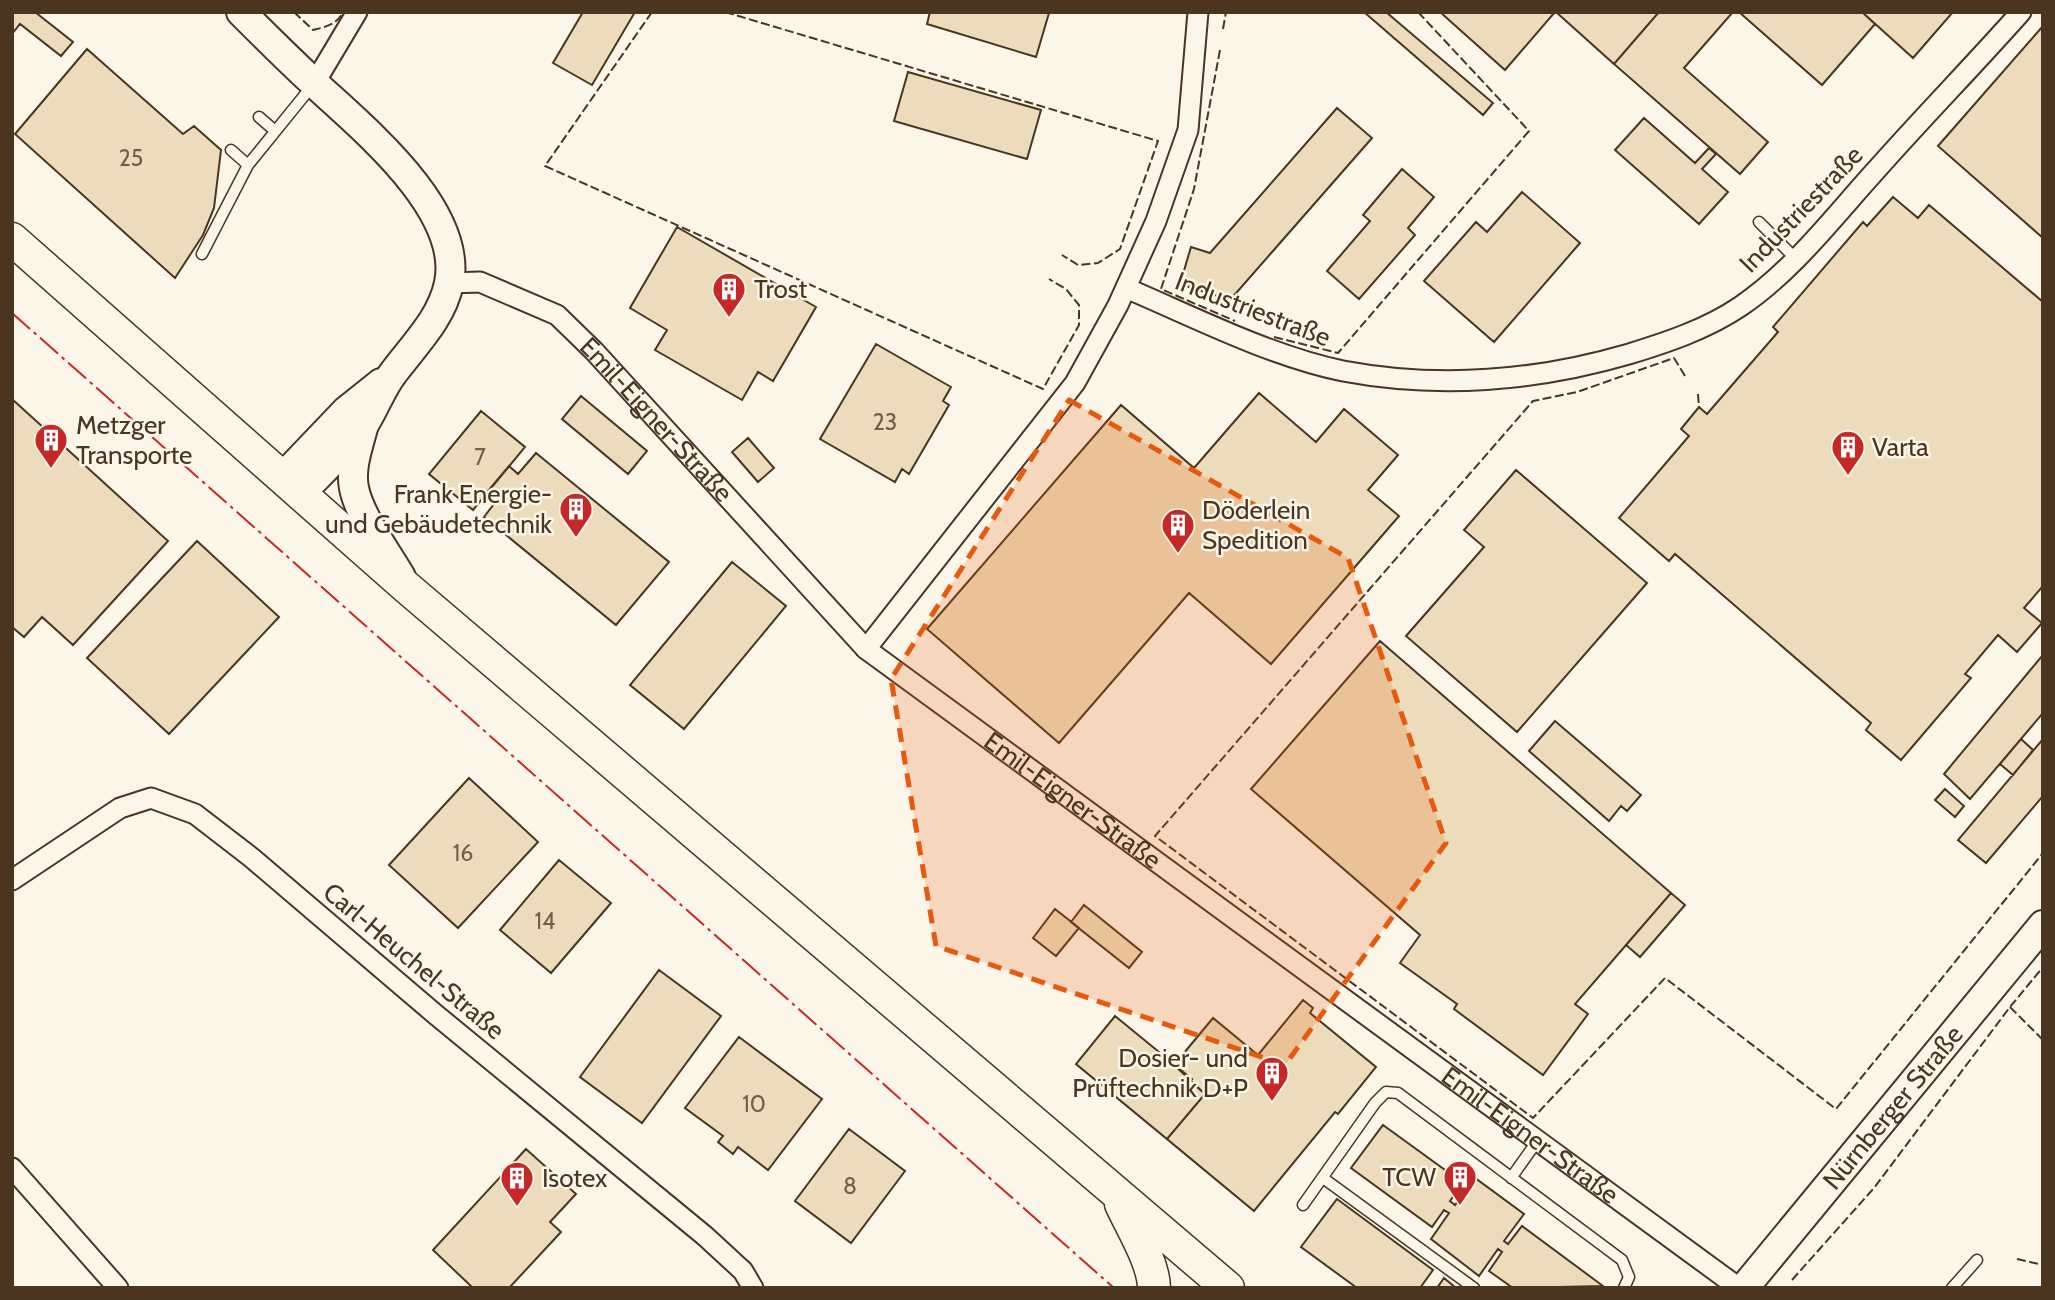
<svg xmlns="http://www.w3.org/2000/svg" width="2055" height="1300" font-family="Cabin,sans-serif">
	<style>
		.building { fill: #ecdcbc; stroke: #4a3520; stroke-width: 2 }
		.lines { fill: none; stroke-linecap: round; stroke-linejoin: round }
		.service-casing { stroke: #4a3520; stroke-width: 13 }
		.minor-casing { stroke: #4a3520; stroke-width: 23 }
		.secondary-casing { stroke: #4a3520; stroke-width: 32 }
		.primary-casing { stroke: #4a3520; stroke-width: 35 }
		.service { stroke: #fbf6e9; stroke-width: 10 }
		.minor { stroke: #fbf6e9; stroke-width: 19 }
		.secondary { stroke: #fbf6e9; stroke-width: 28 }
		.primary { stroke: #fbf6e9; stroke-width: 32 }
		.fence { stroke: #4a3520; stroke-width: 2; stroke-dasharray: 9 3.5; stroke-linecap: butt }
		.power { stroke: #c62828; stroke-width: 2; stroke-dasharray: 24 5 3.5 5; stroke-linecap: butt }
		.marked { fill: #e8590c; fill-opacity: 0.2; stroke: #e8590c; stroke-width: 5; stroke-dasharray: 14 9; stroke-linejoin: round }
		.labels { text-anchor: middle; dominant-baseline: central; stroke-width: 5; stroke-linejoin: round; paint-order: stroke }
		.number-label { font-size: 23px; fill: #725f47 }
		.street-label { font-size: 26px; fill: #4a3520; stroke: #fbf6e9 }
		.poi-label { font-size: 26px; fill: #4a3520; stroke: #fbf6e9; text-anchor: start }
	</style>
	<rect width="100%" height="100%" fill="#fbf6e9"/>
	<!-- building -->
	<path class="building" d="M 12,12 L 35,12 L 73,42 L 61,56 L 20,24 L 12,34 Z
		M 583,12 L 635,12 L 592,85 L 553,63 Z
		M 930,12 L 1047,12 L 1049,13 L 1036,57 L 927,24 Z
		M 1364,12 L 1386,12 L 1493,103 L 1483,115 Z
		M 1440,12 L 1555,12 L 1505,70 Z
		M 1556,12 L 1659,12 L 1614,64 Z
		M 1659,12 L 1733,12 L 1684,68 L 1768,142 L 1740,174 L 1614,64 Z
		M 1739,12 L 1862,12 L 1875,24 L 1822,85 Z
		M 1862,12 L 1953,12 L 1913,58 Z
		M 2043,26 L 2043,238 L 1938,146 Z
		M 87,49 L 183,134 L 194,126 L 221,150 L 214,208 L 203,235 L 175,278 L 15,134 Z
		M 908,72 L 1041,110 L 1027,159 L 894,121 Z
		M 1337,108 L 1372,138 L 1230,300 L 1180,284 L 1191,247 L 1210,253 Z
		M 1644,118 L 1695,163 L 1709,148 L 1716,154 L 1702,169 L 1728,192 L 1699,224 L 1615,150 Z
		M 1402,169 L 1434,197 L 1408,228 L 1415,235 L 1359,299 L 1327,271 L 1370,221 L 1363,215 Z
		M 1522,192 L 1580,243 L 1494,342 L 1424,281 L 1476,222 L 1487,232 Z
		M 1893,197 L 1918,218 L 1929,205 L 2043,302 L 2043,586 L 2024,608 L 2042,623 L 2017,652 L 1998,635 L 1965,674 L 1971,678 L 1901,760 L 1866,730 L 1871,723 L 1675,554 L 1669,561 L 1619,518 L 1689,436 L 1681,429 L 1699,407 L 1707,414 L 1778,332 L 1773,327 L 1863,222 L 1867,226 Z
		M 677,227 L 816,307 L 773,381 L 758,372 L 742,400 L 655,350 L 667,330 L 630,308 Z
		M 876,344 L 951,387 L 943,401 L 949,405 L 909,474 L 902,469 L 895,482 L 820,439 Z
		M 1259,393 L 1316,442 L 1344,409 L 1398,455 L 1368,490 L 1399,516 L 1271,664 L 1189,593 L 1059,743 L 927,629 L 1121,405 L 1194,468 Z
		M 581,396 L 647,451 L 628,474 L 562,419 Z
		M 12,399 L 168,541 L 73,645 L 42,617 L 24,637 L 12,627 Z
		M 481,411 L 525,447 L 473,510 L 429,474 Z
		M 748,438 L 774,468 L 758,482 L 732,452 Z
		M 536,453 L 669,562 L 616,625 L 484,517 L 497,500 L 487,492 L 509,466 L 518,474 Z
		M 1516,470 L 1647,583 L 1517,732 L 1406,636 L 1484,547 L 1464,530 Z
		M 197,541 L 279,617 L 169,734 L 87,658 Z
		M 732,562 L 786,606 L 684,729 L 630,685 Z
		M 1380,641 L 1671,893 L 1575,1004 L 1588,1014 L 1543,1075 L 1454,1009 L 1457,1004 L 1400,963 L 1420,935 L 1251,789 Z
		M 2042,656 L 2043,713 L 1970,799 L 1944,774 Z
		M 1555,721 L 1641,795 L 1627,811 L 1621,806 L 1609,821 L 1529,751 Z
		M 2021,739 L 2033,750 L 2013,775 L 2000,764 Z
		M 2043,739 L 2043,796 L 1986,863 L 1958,840 Z
		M 469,778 L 538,842 L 458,928 L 389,865 Z
		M 1945,789 L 1964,806 L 1955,817 L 1935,800 Z
		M 559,860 L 611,903 L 551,973 L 500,930 Z
		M 1671,893 L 1685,905 L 1640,957 L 1626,945 Z
		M 1084,905 L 1142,952 L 1129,968 L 1071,922 Z
		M 1055,909 L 1079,928 L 1056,956 L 1033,938 Z
		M 659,970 L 721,1016 L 642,1123 L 580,1077 Z
		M 1303,1000 L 1313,1008 L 1310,1013 L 1376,1067 L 1338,1114 L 1335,1112 L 1254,1211 L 1167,1139 L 1205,1094 L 1174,1065 L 1213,1018 L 1258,1055 Z
		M 1115,1016 L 1192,1079 L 1190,1081 L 1205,1094 L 1167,1139 L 1076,1064 Z
		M 739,1037 L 822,1099 L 768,1170 L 738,1147 L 733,1154 L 718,1142 L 723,1136 L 685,1108 Z
		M 1383,1125 L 1463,1183 L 1450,1201 L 1455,1205 L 1475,1178 L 1524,1214 L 1504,1241 L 1508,1244 L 1522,1226 L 1603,1286 L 1513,1288 L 1489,1271 L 1502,1252 L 1498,1249 L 1479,1276 L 1431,1239 L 1449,1213 L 1444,1210 L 1432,1227 L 1351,1168 Z
		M 849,1129 L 905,1171 L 851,1243 L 795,1201 Z
		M 526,1149 L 576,1194 L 550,1222 L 561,1232 L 509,1288 L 473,1288 L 433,1250 Z
		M 1337,1199 L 1433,1270 L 1420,1288 L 1357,1288 L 1301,1247 Z
		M 1444,1278 L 1456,1288 L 1437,1288 Z"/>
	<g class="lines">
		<defs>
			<path id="service" d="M 259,117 L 274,130
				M 231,150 L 248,165
				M 1759,222 L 1796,259
				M 202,254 L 248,165 L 312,86
				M 1323,1178 L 1474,1288
				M 1511,1178 L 1538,1140
				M 1303,1205 L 1375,1103 L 1386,1092 L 1398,1093 L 1622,1260 L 1629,1277 L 1624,1288
				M 1952,1288 L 1977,1260"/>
			<g id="minor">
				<path d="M 314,84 L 357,12"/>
				<path id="s1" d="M 449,283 L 480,282 L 557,315 L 594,351 L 866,649 L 1739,1288"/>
				<path d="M 1126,288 C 1194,317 1270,356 1343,371 C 1439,389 1536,381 1629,354 C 1668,342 1707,329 1741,306 C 1794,270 1835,215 1878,168 C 1925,115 1974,65 2021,12"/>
				<path d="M 866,649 L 1075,383 L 1118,305 L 1156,221 L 1188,130 L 1198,12"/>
				<path d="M 12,880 L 120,808 L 151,798 L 195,814 L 252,858 L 435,1014 L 705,1236 L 743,1271 L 753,1288"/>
				<path d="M 12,1168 L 118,1288"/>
			</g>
			<g id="secondary">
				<path d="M 241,12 C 265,36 289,60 314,83 C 361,127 464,209 449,283 C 442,318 415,344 394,372 C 382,387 375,407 365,423 C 349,446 320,473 300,494"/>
				<path d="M 363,428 C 358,447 350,469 354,488 C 359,515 387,553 401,577"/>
				<path d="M 282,478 L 346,411 L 381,383"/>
				<path id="s2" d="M 1744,1288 L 2043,925"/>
			</g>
			<path id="primary" d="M 12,239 L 405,586 L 1228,1288
				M 1121,1204 C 1131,1226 1154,1263 1154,1288"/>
		</defs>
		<!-- service casing -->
		<use href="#service" class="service-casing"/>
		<!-- minor casing -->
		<use href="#minor" class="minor-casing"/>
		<!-- secondary casing -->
		<use href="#secondary" class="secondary-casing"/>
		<!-- primary casing -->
		<use href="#primary" class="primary-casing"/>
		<!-- service -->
		<use href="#service" class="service"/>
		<!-- minor -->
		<use href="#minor" class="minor"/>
		<!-- secondary -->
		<use href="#secondary" class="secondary"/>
		<!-- primary -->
		<use href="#primary" class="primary"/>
		<!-- fence -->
		<path class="fence" d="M 294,12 L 313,30 C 325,27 337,25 343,12
			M 652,12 L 545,166 L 1043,389 L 1079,325 L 1079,305 L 1066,289 L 1049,279
			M 725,12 L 1158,141 L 1120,249 L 1098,263 L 1078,265 L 1062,255
			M 1223,29 L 1226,12
			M 1220,50 L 1194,189 L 1161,289 L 1235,321
			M 1274,337 L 1338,353 L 1529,131 L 1418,12
			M 1685,376 L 1674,358 L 1577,392 L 1533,401 L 1155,836 L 1533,1118 L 1665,978 L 1836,1109 L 2043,853
			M 1698,394 L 1699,407
			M 2010,1007 L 2043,1040
			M 2017,1259 L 2043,1265
			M 1792,1280 L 1874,1188 L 2010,1007 L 2043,967"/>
		<!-- power -->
		<path class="power" d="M 12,313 L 1114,1288"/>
	</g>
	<!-- marked area -->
	<path class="marked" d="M 1069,400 L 1348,558 L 1446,843 L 1285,1065 L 936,946 L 891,679 Z"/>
	<!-- icons -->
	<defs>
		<symbol id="building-pin" viewBox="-11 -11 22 30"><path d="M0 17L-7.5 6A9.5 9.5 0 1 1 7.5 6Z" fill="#c62828" stroke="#fbf6e9"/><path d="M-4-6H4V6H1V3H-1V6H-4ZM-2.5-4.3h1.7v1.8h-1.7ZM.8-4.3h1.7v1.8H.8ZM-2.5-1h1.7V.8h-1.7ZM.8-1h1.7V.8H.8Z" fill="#fff"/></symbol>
	</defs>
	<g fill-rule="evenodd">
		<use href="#building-pin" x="710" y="270" width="38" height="52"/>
		<use href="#building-pin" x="32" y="421" width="38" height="52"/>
		<use href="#building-pin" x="1829" y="428" width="38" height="52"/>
		<use href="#building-pin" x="557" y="490" width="38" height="52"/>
		<use href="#building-pin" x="1159" y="506" width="38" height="52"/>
		<use href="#building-pin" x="1253" y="1054" width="38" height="52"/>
		<use href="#building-pin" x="1441" y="1158" width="38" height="52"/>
		<use href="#building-pin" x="498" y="1159" width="38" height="52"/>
	</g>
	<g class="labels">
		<!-- number labels -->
		<g class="number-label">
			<text x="131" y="158">25</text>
			<text x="885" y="422">23</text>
			<text x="480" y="457">7</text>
			<text x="463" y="853">16</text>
			<text x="545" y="921">14</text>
			<text x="754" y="1104">10</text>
			<text x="850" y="1186">8</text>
		</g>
		<!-- street labels -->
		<g class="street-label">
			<text transform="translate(1801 209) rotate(-46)">Industriestraße</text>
			<text transform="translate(1253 309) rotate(21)">Industriestraße</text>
			<text stroke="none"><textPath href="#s1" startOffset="259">Emil-Eigner-Straße</textPath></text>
			<text stroke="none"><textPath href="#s1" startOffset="826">Emil-Eigner-Straße</textPath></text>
			<text transform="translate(414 961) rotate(40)">Carl-Heuchel-Straße</text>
			<text stroke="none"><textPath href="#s2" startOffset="234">Nürnberger Straße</textPath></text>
			<text stroke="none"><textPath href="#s1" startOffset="1393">Emil-Eigner-Straße</textPath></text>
		</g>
		<!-- poi labels -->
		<g class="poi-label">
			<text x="754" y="289">Trost</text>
			<text x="76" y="425">Metzger<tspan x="76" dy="30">Transporte</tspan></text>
			<text x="1872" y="447">Varta</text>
			<text x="552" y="494" text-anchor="end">Frank Energie-<tspan x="552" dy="30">und Gebäudetechnik</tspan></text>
			<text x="1202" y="510">Döderlein<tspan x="1202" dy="30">Spedition</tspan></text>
			<text x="1248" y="1058" text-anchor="end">Dosier- und<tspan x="1248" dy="30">Prüftechnik D+P</tspan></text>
			<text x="1436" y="1177" text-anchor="end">TCW</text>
			<text x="542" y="1178">Isotex</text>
		</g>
	</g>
	<!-- border -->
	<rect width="2055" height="1300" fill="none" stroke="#4a3520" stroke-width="28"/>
</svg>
